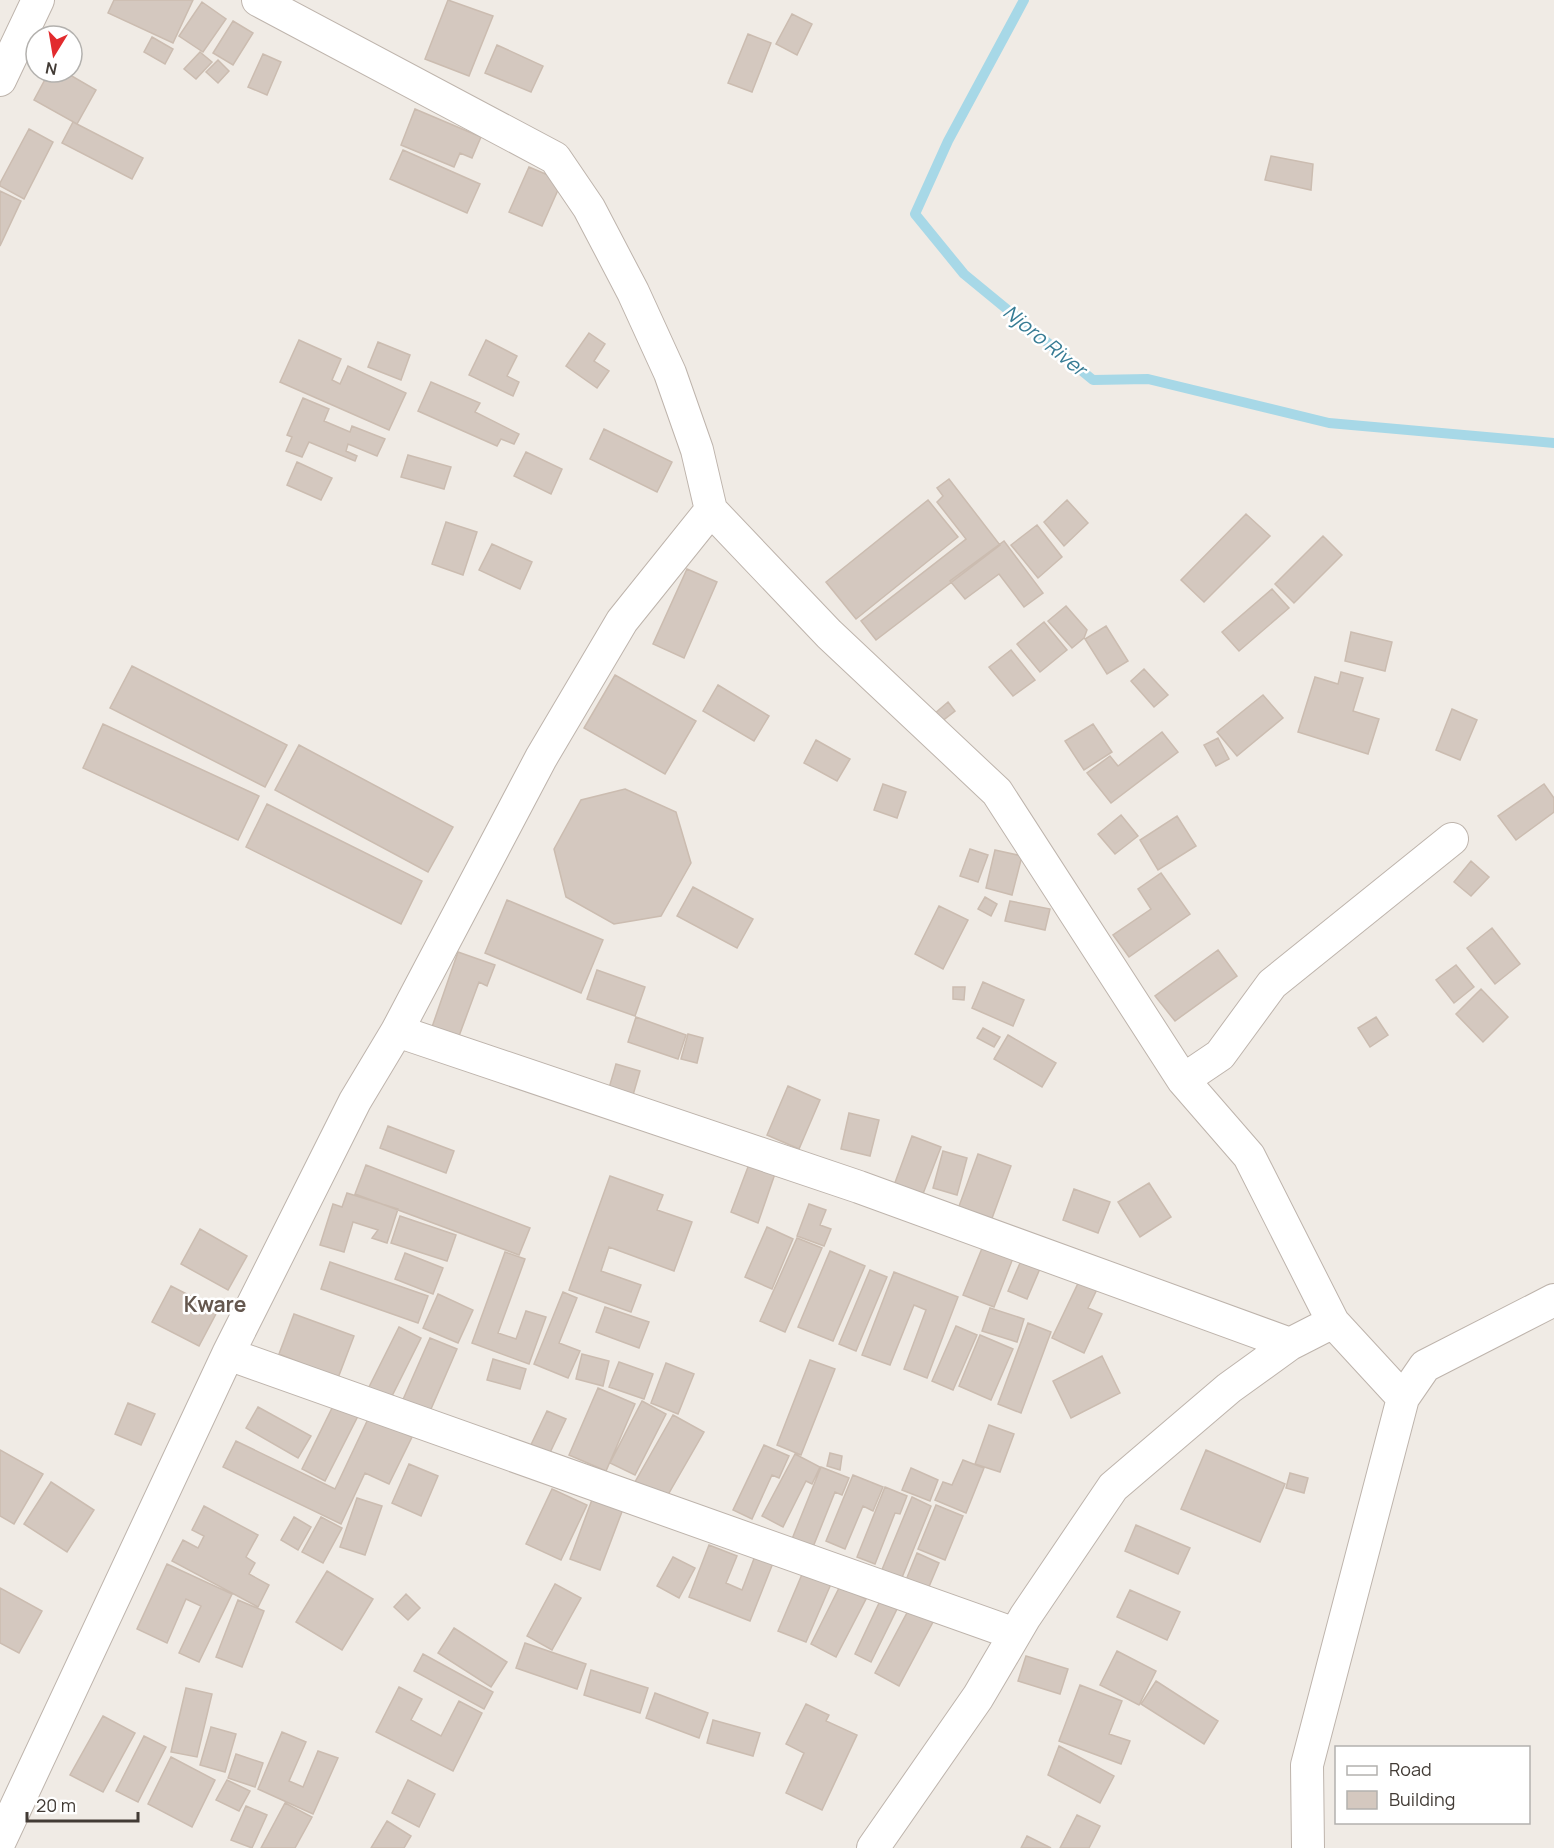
<svg xmlns="http://www.w3.org/2000/svg" width="1554" height="1848" font-family="Manrope,sans-serif">
	<style>
		.lines { fill: none; stroke-linecap: round; stroke-linejoin: round }
		.stream { stroke: #a7d8e7; stroke-width: 10 }
		.building { fill: #d4c8bf; stroke: #cbbcb0; stroke-width: 1.5 }
		.street-casing { stroke: #beb4ac; stroke-width: 34 }
		.street { stroke: #fff; stroke-width: 32 }
		.labels { text-anchor: middle; dominant-baseline: central; stroke-width: 5; stroke-linejoin: round; paint-order: stroke }
		.water-label { font-size: 20px; font-style: italic; fill: #377c94; stroke: #fff }
		.quarter-label { font-size: 21px; font-weight: bold; fill: #64574e; stroke: #fff }
	</style>
	<rect width="100%" height="100%" fill="#f0ebe5"/>
	<g class="lines">
		<!-- stream -->
		<path class="stream" d="M 1024,0 L 948,141 L 915,214 L 964,274 L 1093,380 L 1148,379 L 1329,423 L 1554,443"/>
	</g>
	<!-- building -->
	<path class="building" d="M 114,0 L 193,0 L 173,43 L 108,13 Z
		M 448,0 L 493,16 L 469,76 L 425,59 Z
		M 202,2 L 226,19 L 203,52 L 179,36 Z
		M 792,14 L 812,24 L 797,55 L 776,44 Z
		M 233,21 L 253,33 L 233,65 L 213,53 Z
		M 748,34 L 771,43 L 752,92 L 728,83 Z
		M 152,37 L 173,49 L 165,64 L 144,52 Z
		M 497,45 L 543,66 L 531,92 L 485,73 Z
		M 200,52 L 212,62 L 196,79 L 184,69 Z
		M 263,54 L 281,62 L 267,95 L 248,87 Z
		M 218,60 L 229,71 L 218,83 L 206,72 Z
		M 49,72 L 65,72 L 96,90 L 77,124 L 34,100 Z
		M 415,109 L 481,137 L 472,158 L 460,153 L 454,167 L 401,145 Z
		M 73,122 L 143,158 L 132,179 L 62,143 Z
		M 29,129 L 53,142 L 24,199 L 0,186 L 0,183 Z
		M 403,150 L 480,184 L 467,213 L 390,179 Z
		M 1271,156 L 1313,164 L 1311,190 L 1265,180 Z
		M 529,167 L 562,181 L 542,226 L 509,212 Z
		M 0,191 L 21,201 L 0,246 Z
		M 589,333 L 605,344 L 594,361 L 609,371 L 597,388 L 566,366 Z
		M 299,340 L 341,359 L 332,380 L 340,384 L 348,366 L 406,393 L 389,430 L 280,382 Z
		M 486,340 L 517,356 L 507,376 L 519,382 L 513,396 L 469,375 Z
		M 378,342 L 410,355 L 401,380 L 368,367 Z
		M 431,382 L 480,403 L 475,412 L 519,434 L 514,444 L 501,439 L 497,446 L 418,411 Z
		M 303,398 L 329,409 L 324,421 L 350,432 L 352,426 L 385,439 L 377,456 L 348,444 L 346,451 L 357,456 L 355,461 L 309,442 L 302,457 L 286,451 L 292,437 L 287,435 Z
		M 604,429 L 672,462 L 657,492 L 590,459 Z
		M 526,452 L 562,469 L 551,494 L 514,476 Z
		M 408,455 L 451,467 L 444,489 L 401,477 Z
		M 297,462 L 332,478 L 321,500 L 287,485 Z
		M 949,479 L 1000,545 L 876,640 L 861,621 L 966,539 L 937,502 L 943,496 L 937,488 Z
		M 928,500 L 958,537 L 856,619 L 826,582 Z
		M 1067,500 L 1088,523 L 1064,546 L 1044,522 Z
		M 1246,514 L 1270,536 L 1204,602 L 1181,580 Z
		M 446,522 L 477,532 L 463,575 L 432,564 Z
		M 1037,525 L 1062,557 L 1038,578 L 1011,545 Z
		M 1323,536 L 1342,555 L 1294,603 L 1275,584 Z
		M 1004,541 L 1043,593 L 1024,607 L 999,574 L 965,599 L 950,581 Z
		M 492,544 L 532,562 L 520,589 L 479,570 Z
		M 687,569 L 717,582 L 684,658 L 653,644 Z
		M 1272,589 L 1289,608 L 1239,651 L 1222,632 Z
		M 1066,606 L 1087,630 L 1084,638 L 1072,648 L 1048,621 Z
		M 1044,622 L 1067,650 L 1040,672 L 1017,644 Z
		M 1106,626 L 1128,661 L 1107,674 L 1085,639 Z
		M 1351,632 L 1392,642 L 1385,671 L 1345,661 Z
		M 1011,650 L 1035,680 L 1013,696 L 989,667 Z
		M 132,666 L 287,745 L 265,787 L 110,708 Z
		M 1144,669 L 1168,695 L 1154,707 L 1131,681 Z
		M 1341,672 L 1363,678 L 1353,711 L 1379,719 L 1368,754 L 1298,732 L 1315,677 L 1338,684 Z
		M 615,675 L 696,721 L 665,774 L 584,728 Z
		M 718,685 L 769,716 L 754,741 L 703,711 Z
		M 1263,695 L 1283,718 L 1237,756 L 1217,732 Z
		M 948,702 L 955,711 L 941,722 L 934,714 Z
		M 1452,709 L 1477,720 L 1460,760 L 1436,750 Z
		M 103,724 L 259,796 L 238,840 L 83,768 Z
		M 1093,724 L 1112,752 L 1084,770 L 1065,741 Z
		M 1162,732 L 1178,752 L 1111,803 L 1087,773 L 1110,756 L 1118,766 Z
		M 1218,738 L 1229,759 L 1216,766 L 1204,745 Z
		M 816,740 L 850,759 L 837,781 L 804,763 Z
		M 299,745 L 453,827 L 428,872 L 275,790 Z
		M 883,784 L 906,792 L 897,818 L 874,810 Z
		M 1544,784 L 1554,798 L 1554,812 L 1516,840 L 1498,816 Z
		M 625,789 L 676,812 L 691,863 L 661,916 L 614,924 L 566,897 L 554,849 L 581,800 Z
		M 267,804 L 422,881 L 401,924 L 246,847 Z
		M 1121,815 L 1138,836 L 1115,854 L 1098,834 Z
		M 1177,816 L 1196,846 L 1158,870 L 1140,840 Z
		M 970,849 L 988,855 L 978,882 L 960,876 Z
		M 995,850 L 1022,856 L 1012,895 L 986,888 Z
		M 1471,861 L 1489,877 L 1471,896 L 1454,882 Z
		M 1161,873 L 1190,914 L 1129,957 L 1113,935 L 1151,909 L 1138,889 Z
		M 693,887 L 753,919 L 737,948 L 677,916 Z
		M 985,897 L 997,904 L 991,916 L 978,909 Z
		M 507,900 L 603,940 L 581,993 L 485,953 Z
		M 1010,901 L 1050,909 L 1045,930 L 1005,921 Z
		M 939,906 L 968,920 L 943,969 L 915,954 Z
		M 1492,928 L 1520,964 L 1495,984 L 1467,948 Z
		M 1218,950 L 1237,976 L 1175,1021 L 1155,996 Z
		M 458,952 L 495,965 L 487,986 L 479,982 L 459,1036 L 432,1027 Z
		M 1456,965 L 1474,987 L 1454,1003 L 1436,980 Z
		M 597,970 L 645,987 L 635,1016 L 587,999 Z
		M 983,982 L 1024,1000 L 1013,1026 L 972,1008 Z
		M 953,987 L 965,987 L 964,1000 L 953,999 Z
		M 1481,989 L 1508,1017 L 1483,1042 L 1456,1014 Z
		M 636,1017 L 686,1035 L 678,1059 L 628,1042 Z
		M 1376,1017 L 1388,1035 L 1370,1047 L 1358,1028 Z
		M 983,1028 L 1000,1037 L 994,1047 L 977,1038 Z
		M 688,1034 L 703,1038 L 697,1063 L 681,1059 Z
		M 1008,1035 L 1056,1063 L 1042,1087 L 994,1059 Z
		M 616,1064 L 640,1071 L 633,1095 L 609,1088 Z
		M 788,1086 L 820,1100 L 799,1149 L 767,1135 Z
		M 849,1113 L 879,1120 L 870,1156 L 841,1149 Z
		M 388,1126 L 454,1151 L 446,1173 L 380,1148 Z
		M 912,1136 L 941,1147 L 921,1199 L 893,1188 Z
		M 943,1151 L 967,1158 L 957,1195 L 933,1188 Z
		M 978,1154 L 1011,1166 L 991,1221 L 958,1209 Z
		M 751,1159 L 777,1168 L 758,1223 L 731,1212 Z
		M 366,1165 L 530,1228 L 519,1255 L 355,1194 Z
		M 610,1176 L 663,1195 L 657,1210 L 692,1222 L 674,1271 L 609,1247 L 601,1271 L 641,1285 L 631,1312 L 569,1290 Z
		M 1149,1183 L 1171,1217 L 1140,1237 L 1118,1202 Z
		M 1074,1189 L 1110,1202 L 1098,1233 L 1063,1220 Z
		M 347,1193 L 398,1209 L 387,1243 L 372,1238 L 378,1230 L 353,1222 L 344,1252 L 320,1245 L 333,1204 L 342,1207 Z
		M 809,1204 L 826,1210 L 820,1225 L 831,1229 L 824,1246 L 797,1236 Z
		M 400,1216 L 456,1235 L 447,1261 L 391,1243 Z
		M 767,1227 L 793,1239 L 772,1289 L 745,1277 Z
		M 200,1229 L 247,1256 L 228,1290 L 181,1264 Z
		M 797,1238 L 822,1248 L 785,1332 L 760,1321 Z
		M 985,1241 L 1015,1253 L 994,1307 L 963,1295 Z
		M 830,1251 L 865,1266 L 833,1341 L 798,1327 Z
		M 505,1252 L 525,1259 L 498,1333 L 516,1339 L 526,1311 L 546,1317 L 529,1364 L 472,1343 Z
		M 405,1253 L 443,1268 L 433,1294 L 395,1279 Z
		M 1023,1256 L 1042,1264 L 1027,1299 L 1008,1291 Z
		M 330,1262 L 428,1296 L 418,1323 L 321,1289 Z
		M 870,1270 L 887,1277 L 856,1351 L 839,1344 Z
		M 894,1272 L 958,1297 L 927,1378 L 904,1369 L 926,1310 L 914,1305 L 890,1365 L 862,1355 Z
		M 1082,1275 L 1100,1283 L 1088,1308 L 1102,1314 L 1084,1353 L 1052,1338 Z
		M 171,1286 L 218,1310 L 199,1346 L 152,1322 Z
		M 563,1292 L 577,1298 L 559,1343 L 580,1351 L 568,1378 L 534,1364 Z
		M 438,1294 L 473,1310 L 458,1343 L 423,1328 Z
		M 605,1307 L 649,1322 L 639,1348 L 596,1332 Z
		M 990,1308 L 1024,1319 L 1017,1342 L 982,1331 Z
		M 294,1314 L 354,1336 L 338,1378 L 279,1354 Z
		M 1028,1323 L 1051,1332 L 1021,1413 L 998,1404 Z
		M 956,1326 L 977,1335 L 953,1390 L 932,1381 Z
		M 399,1327 L 421,1338 L 390,1400 L 368,1389 Z
		M 980,1335 L 1013,1349 L 991,1400 L 959,1386 Z
		M 430,1338 L 457,1349 L 428,1416 L 401,1404 Z
		M 582,1354 L 609,1361 L 603,1386 L 576,1379 Z
		M 1102,1356 L 1120,1393 L 1071,1418 L 1053,1381 Z
		M 493,1359 L 526,1369 L 520,1389 L 487,1380 Z
		M 810,1360 L 835,1369 L 801,1455 L 777,1445 Z
		M 619,1362 L 653,1374 L 644,1399 L 609,1387 Z
		M 666,1363 L 694,1374 L 678,1414 L 651,1403 Z
		M 598,1388 L 635,1404 L 606,1471 L 569,1455 Z
		M 642,1401 L 666,1414 L 635,1475 L 610,1463 Z
		M 335,1402 L 359,1414 L 325,1481 L 302,1469 Z
		M 128,1403 L 155,1414 L 141,1445 L 115,1434 Z
		M 258,1407 L 311,1436 L 298,1458 L 246,1428 Z
		M 547,1411 L 566,1419 L 547,1459 L 529,1449 Z
		M 673,1415 L 704,1432 L 665,1500 L 635,1482 Z
		M 369,1417 L 412,1437 L 389,1484 L 365,1473 L 341,1524 L 223,1467 L 236,1441 L 335,1489 Z
		M 989,1425 L 1014,1434 L 1000,1472 L 975,1464 Z
		M 764,1445 L 789,1456 L 779,1478 L 772,1475 L 752,1519 L 733,1510 Z
		M 0,1450 L 43,1474 L 14,1524 L 0,1516 Z
		M 1206,1450 L 1285,1484 L 1260,1542 L 1181,1509 Z
		M 830,1453 L 842,1456 L 840,1470 L 827,1466 Z
		M 795,1454 L 820,1467 L 812,1484 L 806,1481 L 783,1527 L 762,1516 Z
		M 963,1460 L 984,1468 L 966,1513 L 935,1500 L 943,1482 L 952,1485 Z
		M 409,1464 L 438,1476 L 421,1516 L 392,1503 Z
		M 821,1467 L 849,1478 L 842,1495 L 835,1492 L 813,1547 L 792,1539 Z
		M 911,1468 L 938,1480 L 930,1501 L 902,1490 Z
		M 1290,1473 L 1308,1478 L 1304,1493 L 1286,1488 Z
		M 853,1475 L 883,1487 L 873,1511 L 863,1506 L 845,1549 L 826,1541 Z
		M 51,1482 L 94,1510 L 67,1552 L 24,1524 Z
		M 885,1487 L 907,1496 L 900,1514 L 895,1513 L 875,1564 L 857,1557 Z
		M 552,1489 L 587,1505 L 561,1560 L 526,1544 Z
		M 593,1497 L 623,1509 L 600,1570 L 570,1559 Z
		M 912,1497 L 931,1506 L 901,1580 L 881,1572 Z
		M 357,1498 L 382,1506 L 365,1555 L 340,1547 Z
		M 936,1505 L 963,1516 L 945,1560 L 918,1549 Z
		M 204,1506 L 258,1535 L 246,1557 L 255,1563 L 249,1574 L 269,1585 L 258,1607 L 172,1561 L 183,1540 L 198,1548 L 204,1536 L 192,1530 Z
		M 294,1517 L 311,1527 L 298,1550 L 281,1540 Z
		M 321,1517 L 342,1528 L 323,1563 L 302,1552 Z
		M 1136,1525 L 1190,1548 L 1178,1574 L 1125,1551 Z
		M 709,1545 L 737,1556 L 726,1583 L 742,1590 L 755,1556 L 773,1563 L 750,1621 L 689,1597 Z
		M 917,1553 L 939,1563 L 928,1589 L 906,1580 Z
		M 673,1557 L 695,1568 L 679,1598 L 657,1586 Z
		M 167,1564 L 232,1594 L 199,1662 L 179,1653 L 201,1606 L 186,1599 L 167,1643 L 137,1629 Z
		M 327,1571 L 373,1599 L 342,1650 L 296,1622 Z
		M 803,1572 L 831,1584 L 806,1642 L 778,1631 Z
		M 555,1584 L 581,1598 L 552,1650 L 527,1636 Z
		M 840,1586 L 866,1599 L 836,1657 L 811,1644 Z
		M 0,1588 L 42,1611 L 19,1653 L 0,1643 Z
		M 1130,1590 L 1180,1612 L 1167,1640 L 1117,1617 Z
		M 406,1594 L 420,1608 L 408,1620 L 394,1607 Z
		M 238,1600 L 264,1611 L 242,1667 L 216,1657 Z
		M 880,1601 L 897,1609 L 871,1662 L 855,1654 Z
		M 909,1609 L 933,1622 L 899,1686 L 875,1673 Z
		M 454,1628 L 507,1662 L 491,1687 L 438,1653 Z
		M 525,1643 L 586,1664 L 577,1689 L 516,1668 Z
		M 1117,1651 L 1156,1671 L 1139,1705 L 1100,1685 Z
		M 423,1654 L 493,1692 L 484,1709 L 414,1671 Z
		M 1026,1656 L 1068,1669 L 1060,1694 L 1018,1681 Z
		M 591,1670 L 648,1688 L 640,1713 L 584,1695 Z
		M 1156,1681 L 1218,1721 L 1204,1744 L 1141,1704 Z
		M 1080,1685 L 1122,1701 L 1109,1734 L 1130,1741 L 1121,1764 L 1059,1741 Z
		M 399,1687 L 422,1699 L 411,1720 L 441,1736 L 459,1701 L 482,1713 L 453,1771 L 376,1732 Z
		M 186,1688 L 212,1694 L 197,1757 L 171,1752 Z
		M 655,1693 L 708,1713 L 699,1738 L 646,1718 Z
		M 806,1704 L 829,1715 L 826,1721 L 857,1735 L 822,1810 L 786,1793 L 804,1753 L 786,1744 Z
		M 103,1716 L 135,1733 L 103,1792 L 70,1775 Z
		M 713,1720 L 760,1733 L 753,1756 L 707,1743 Z
		M 211,1727 L 236,1734 L 225,1772 L 200,1765 Z
		M 282,1732 L 306,1742 L 289,1781 L 303,1787 L 318,1751 L 338,1758 L 313,1814 L 258,1789 Z
		M 144,1736 L 166,1747 L 138,1802 L 116,1791 Z
		M 1059,1746 L 1114,1776 L 1100,1803 L 1048,1775 Z
		M 236,1754 L 263,1763 L 255,1787 L 228,1778 Z
		M 171,1757 L 215,1780 L 192,1827 L 148,1804 Z
		M 227,1780 L 250,1791 L 239,1811 L 216,1800 Z
		M 408,1780 L 435,1794 L 419,1827 L 392,1813 Z
		M 285,1803 L 312,1817 L 295,1848 L 261,1848 Z
		M 246,1806 L 267,1815 L 252,1848 L 231,1840 Z
		M 1077,1815 L 1100,1826 L 1089,1848 L 1060,1848 Z
		M 387,1821 L 411,1836 L 404,1848 L 371,1848 Z
		M 1027,1836 L 1051,1848 L 1021,1848 Z"/>
	<g class="lines">
		<defs>
			<path id="street" d="M 258,0 L 555,158 L 589,208 L 633,292 L 670,373 L 697,450 L 711,510 L 829,634 L 997,792 L 1183,1080 L 1249,1156 L 1333,1322 L 1403,1398
				M 0,80 L 38,0
				M 397,1031 L 859,1187 L 1290,1344
				M 1183,1080 L 1220,1055 L 1272,984 L 1452,839
				M 228,1354 L 1015,1634
				M 0,1841 L 228,1354 L 355,1101 L 397,1031 L 541,758 L 622,621 L 711,510
				M 873,1848 L 978,1697 L 1025,1617 L 1113,1487 L 1229,1388 L 1290,1344 L 1333,1322
				M 1308,1848 L 1307,1765 L 1403,1398 L 1425,1366 L 1554,1300"/>
		</defs>
		<!-- street casing -->
		<use href="#street" class="street-casing"/>
		<!-- street -->
		<use href="#street" class="street"/>
	</g>
	<g class="labels">
		<!-- water labels -->
		<g class="water-label">
			<text transform="translate(1045 340) rotate(39)">Njoro River</text>
		</g>
		<!-- quarter labels -->
		<g class="quarter-label">
			<text x="215" y="1304">Kware</text>
		</g>
	</g>
	<!-- legend -->
	<rect x="1335" y="1746" width="195" height="78" fill="#ffffff" stroke="#b3b1ae" stroke-width="1.5"/>
	<rect x="1347" y="1766" width="30" height="9" fill="#ffffff" stroke="#b3b1ae" stroke-width="1.5"/>
	<text x="1389" y="1776" font-size="18" fill="#423b35">Road</text>
	<rect x="1347" y="1791" width="30" height="18" fill="#d4c8bf" stroke="#b3b1ae" stroke-width="1.5"/>
	<text x="1389" y="1806" font-size="18" fill="#423b35">Building</text>
	<!-- north arrow -->
	<g transform="translate(54 54) rotate(191)"><circle r="28" fill="#ffffff" stroke="#b3b1ae" stroke-width="1.5"/>
	<path d="M0-4.5L10 22L0 15L-10 22Z" fill="#e22b2e"/>
	<text y="-9" font-size="16" font-weight="bold" text-anchor="middle" fill="#423b35">N</text>
	</g>
	<!-- scale -->
	<path d="M27 1812v9h111v-9" fill="none" stroke="#423b35" stroke-width="3"/>
	<text x="36" y="1812" font-size="18" fill="#423b35" stroke="#ffffff" stroke-width="4.5" paint-order="stroke">20 m</text>
</svg>
